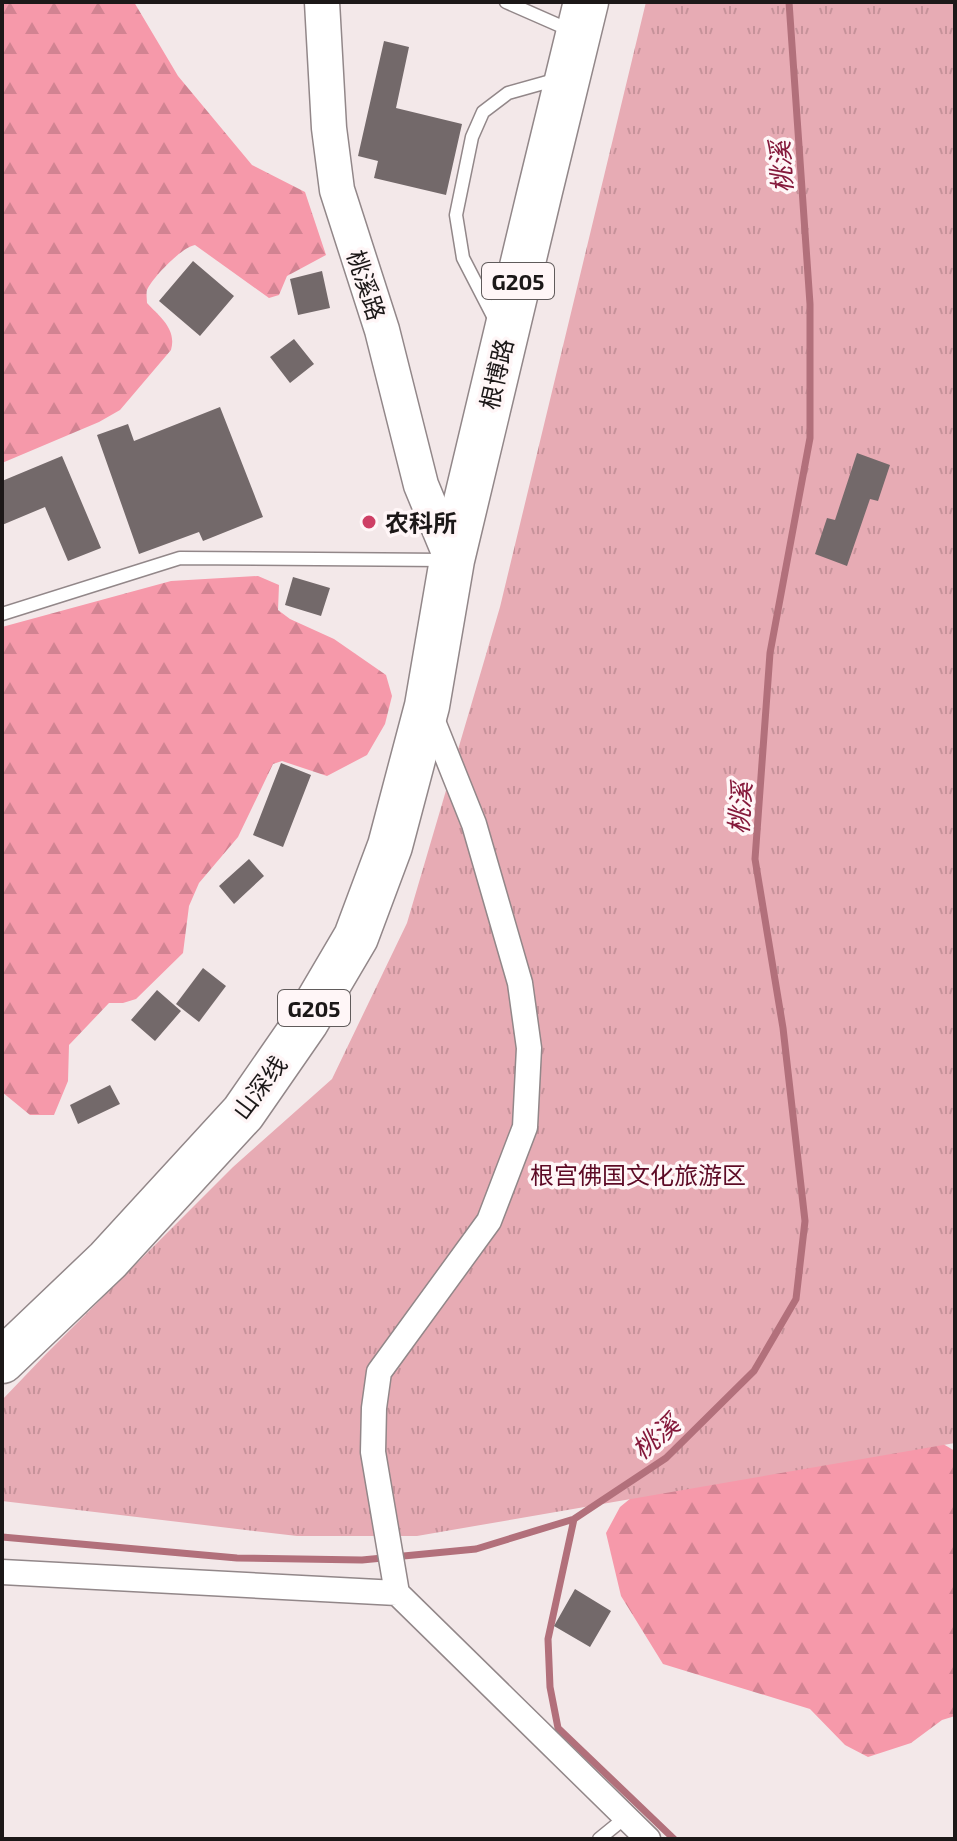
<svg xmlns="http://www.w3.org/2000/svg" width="957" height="1841" font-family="'Exo 2','Noto Sans SC',sans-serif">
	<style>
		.forest { fill: url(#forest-firs) }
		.park { fill: url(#park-tufts) }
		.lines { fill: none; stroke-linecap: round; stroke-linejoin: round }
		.stream { stroke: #b2707b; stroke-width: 7 }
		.building { fill: #73696a }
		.lane-casing { stroke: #928789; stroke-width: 15 }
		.street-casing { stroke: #928789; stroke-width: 27 }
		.secondary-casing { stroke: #928789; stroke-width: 37 }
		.highway-casing { stroke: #928789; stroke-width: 47 }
		.lane { stroke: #fff; stroke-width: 12 }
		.street { stroke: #fff; stroke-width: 24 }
		.secondary { stroke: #fff; stroke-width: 34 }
		.highway { stroke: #fff; stroke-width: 44 }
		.poi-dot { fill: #ce3f65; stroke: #fff6f7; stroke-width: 3 }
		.labels { text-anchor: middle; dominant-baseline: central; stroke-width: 7; stroke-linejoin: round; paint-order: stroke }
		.shield { fill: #fff6f7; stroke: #605b5b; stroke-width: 2 }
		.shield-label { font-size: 22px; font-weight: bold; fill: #1c1818 }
		.street-label { font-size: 24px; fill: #1c1818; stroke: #fff6f7 }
		.poi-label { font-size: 24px; font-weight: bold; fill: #1c1818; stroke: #fff6f7; text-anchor: start }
		.park-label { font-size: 24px; fill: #5d0a25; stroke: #fff6f7 }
		.water-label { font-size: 26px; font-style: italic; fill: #85193b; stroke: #fff6f7 }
	</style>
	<defs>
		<pattern id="forest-firs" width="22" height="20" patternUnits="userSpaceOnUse" patternTransform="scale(2)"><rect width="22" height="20" fill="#f699aa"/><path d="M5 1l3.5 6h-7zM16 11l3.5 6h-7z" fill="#d28392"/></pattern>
		<pattern id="park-tufts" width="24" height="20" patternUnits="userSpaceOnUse" patternTransform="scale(2)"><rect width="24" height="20" fill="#e7abb4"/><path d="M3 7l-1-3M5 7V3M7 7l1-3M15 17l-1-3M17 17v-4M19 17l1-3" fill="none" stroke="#c6929a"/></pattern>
	</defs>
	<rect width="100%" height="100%" fill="#f3e8e9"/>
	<!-- forest -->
	<path class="forest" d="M 2,2 L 134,2 L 178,76 L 252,165 L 305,192 L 326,255 L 287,276 L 279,295 L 269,298 L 195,245 C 182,247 153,277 147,290 C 146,293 147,300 147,303 C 160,317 177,329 171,350 L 120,410 L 99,422 L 2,463 Z
		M 258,576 L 279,585 L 278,610 L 290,619 L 334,639 L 386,675 L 392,696 L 385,724 L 367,755 L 327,776 L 282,761 L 273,764 L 238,837 L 199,883 L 189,906 L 183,953 L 136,999 L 123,1003 L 109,1003 L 69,1045 L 68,1081 L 54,1115 L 30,1115 L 2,1092 L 2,627 L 171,581 Z
		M 955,1136 L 938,1441 L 955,1451 L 955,1716 L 942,1720 L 911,1743 L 868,1757 L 845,1745 L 810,1709 L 663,1664 L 621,1596 L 606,1533 L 620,1507 L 676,1461 Z"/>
	<!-- park -->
	<path class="park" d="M 646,2 L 955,2 L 955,1443 L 417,1536 L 297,1536 L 2,1501 L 2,1400 L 45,1355 L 233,1167 L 332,1079 L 407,923 L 500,607 Z"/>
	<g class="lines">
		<!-- stream -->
		<path class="stream" d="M 574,1519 L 548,1639 L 550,1687 L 558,1728 L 674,1839
			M 2,1537 L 237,1558 L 362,1560 L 476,1549 L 574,1519 L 666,1458 L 754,1371 L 796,1299 L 805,1221 L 783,1028 L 755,859 L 770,653 L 810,438 L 810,304 L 789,2"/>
	</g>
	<!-- building -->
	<path class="building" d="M 384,41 L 409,47 L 396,108 L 462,124 L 446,195 L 374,178 L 378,161 L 358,156 Z
		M 193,261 L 234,296 L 200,336 L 159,301 Z
		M 322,271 L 330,308 L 298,315 L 290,279 Z
		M 294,339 L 314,364 L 290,383 L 270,357 Z
		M 220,407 L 263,517 L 203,541 L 199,532 L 139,554 L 97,435 L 128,424 L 134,441 Z
		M 857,453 L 890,465 L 878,501 L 870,499 L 847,566 L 815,554 L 827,518 L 835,520 Z
		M 62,456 L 101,548 L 68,561 L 45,507 L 2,525 L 2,481 Z
		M 293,577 L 330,588 L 321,616 L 285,605 Z
		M 281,763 L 311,775 L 283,847 L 253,835 Z
		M 249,859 L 264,876 L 234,904 L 219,886 Z
		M 203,968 L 226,986 L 199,1022 L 176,1004 Z
		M 157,990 L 181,1011 L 155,1041 L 131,1020 Z
		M 110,1085 L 120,1104 L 78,1124 L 70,1105 Z
		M 575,1589 L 611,1611 L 590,1647 L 554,1626 Z"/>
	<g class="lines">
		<defs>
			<path id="lane" d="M 506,2 L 572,31
				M 496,322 L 463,258 L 456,215 L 472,137 L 483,112 L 508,93 L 558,79
				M 2,614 L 180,558 L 445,560
				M 599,1839 L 626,1817"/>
			<path id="street" d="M 428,709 L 474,824 L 520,983 L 529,1048 L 525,1127 L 489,1221 L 379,1372 L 374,1408 L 373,1452 L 397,1593 L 648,1839
				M 2,1572 L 397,1593"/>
			<path id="secondary" d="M 322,2 L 329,128 L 337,190 L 382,330 L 421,485 L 452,560"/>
			<path id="highway" d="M 2,1361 L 108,1260 L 243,1113 L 306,1022 L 356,937 L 390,846 L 427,706 L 452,560 L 540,191 L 586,2"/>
		</defs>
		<!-- lane casing -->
		<use href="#lane" class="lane-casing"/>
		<!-- street casing -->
		<use href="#street" class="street-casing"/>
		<!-- secondary casing -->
		<use href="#secondary" class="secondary-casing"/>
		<!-- highway casing -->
		<use href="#highway" class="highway-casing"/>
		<!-- lane -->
		<use href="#lane" class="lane"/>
		<!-- street -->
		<use href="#street" class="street"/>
		<!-- secondary -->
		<use href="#secondary" class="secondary"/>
		<!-- highway -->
		<use href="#highway" class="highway"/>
	</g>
	<!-- markers -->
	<circle class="poi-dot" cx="369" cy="522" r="8"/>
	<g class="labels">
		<!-- shield labels -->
		<g class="shield">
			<rect x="482" y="263" width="72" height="36" rx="6"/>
			<rect x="278" y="990" width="72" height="36" rx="6"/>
		</g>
		<g class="shield-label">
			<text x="518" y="281">G205</text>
			<text x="314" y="1008">G205</text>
		</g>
		<!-- street labels -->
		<g class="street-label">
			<text transform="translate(367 285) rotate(72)">桃溪路</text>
			<text transform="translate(496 374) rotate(-77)">根博路</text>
			<text transform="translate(259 1087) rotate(-53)">山深线</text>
		</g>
		<!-- poi labels -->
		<g class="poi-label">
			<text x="385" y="522">农科所</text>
		</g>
		<!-- park labels -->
		<g class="park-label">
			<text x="638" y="1174">根宫佛国文化旅游区</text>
		</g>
		<!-- water labels -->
		<g class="water-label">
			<text transform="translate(780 167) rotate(-94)">桃溪</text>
			<text transform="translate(739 808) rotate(-86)">桃溪</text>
			<text transform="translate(655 1436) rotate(-40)">桃溪</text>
		</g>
	</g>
	<!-- border -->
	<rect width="957" height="1841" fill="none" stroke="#1c1818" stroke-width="8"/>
</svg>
